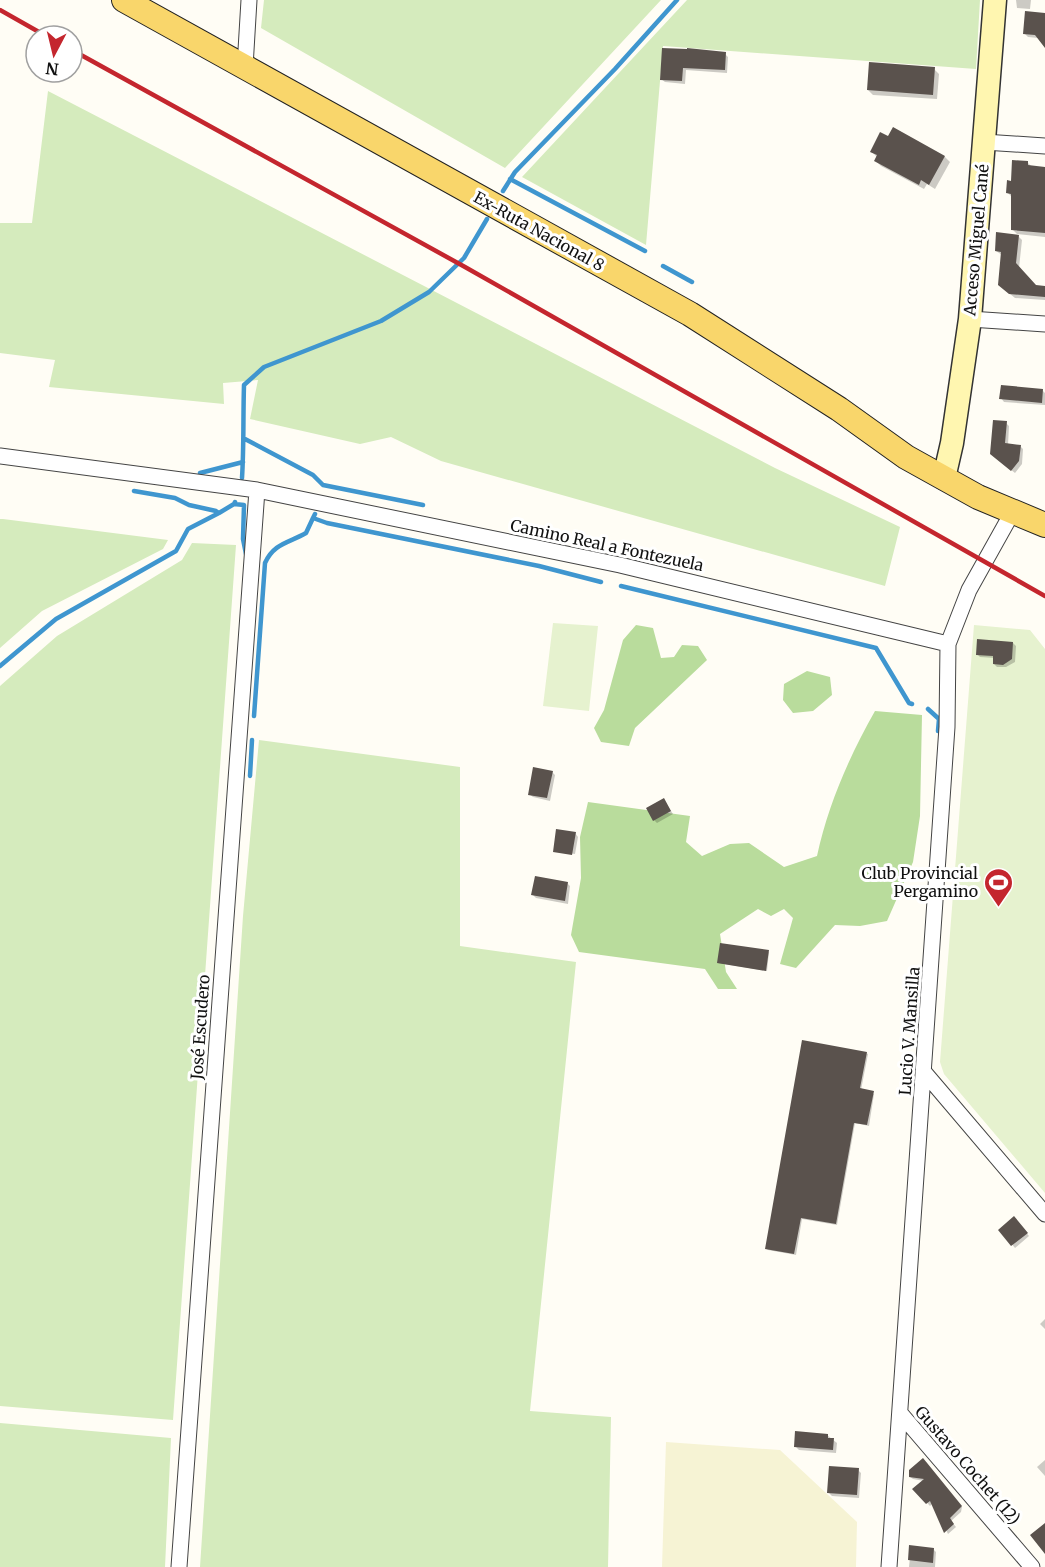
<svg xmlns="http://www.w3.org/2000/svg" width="1045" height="1567" font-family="Merriweather,serif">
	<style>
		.farmland { fill: #f6f3d4 }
		.green { fill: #d5ebbd }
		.forest { fill: #b9dc9c }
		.pitch { fill: #e6f2cf }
		.shadow { fill: #0003 }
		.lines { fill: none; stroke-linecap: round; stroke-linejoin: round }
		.stream { stroke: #3f96cf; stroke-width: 4.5 }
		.building { fill: #5a524d }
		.minor-casing { stroke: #444; stroke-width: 17 }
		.secondary-casing { stroke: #333; stroke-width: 25 }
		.primary-casing { stroke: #222; stroke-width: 26 }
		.minor { stroke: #fff; stroke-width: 15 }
		.secondary { stroke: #fff6b0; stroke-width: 22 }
		.primary { stroke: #f9d66b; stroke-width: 24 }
		.rail { stroke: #c4262e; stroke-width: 4.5 }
		.labels { text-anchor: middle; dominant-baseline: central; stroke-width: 6; stroke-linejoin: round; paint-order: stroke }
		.street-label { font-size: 16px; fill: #111; stroke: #fff }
		.poi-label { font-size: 16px; fill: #111; stroke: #fff; text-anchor: end }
	</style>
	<rect width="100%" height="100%" fill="#fffdf5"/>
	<!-- farmland -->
	<path class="farmland" d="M 666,1442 L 780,1450 L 857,1522 L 856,1567 L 662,1567 Z"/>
	<!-- green -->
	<path class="green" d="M 264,0 L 661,0 L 505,168 L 261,28 Z
		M 687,0 L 980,0 L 976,69 L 663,46 L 646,245 L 522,177 Z
		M 48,91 L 775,468 L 900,527 L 885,586 L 441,461 L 391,437 L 360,444 L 250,419 L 258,380 L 223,383 L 224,404 L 49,387 L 55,360 L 0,353 L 0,223 L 32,223 Z
		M 0,519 L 3,519 L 168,540 L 163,549 L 42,611 L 0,648 Z
		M 192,543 L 236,545 L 173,1420 L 0,1406 L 0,686 L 57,636 L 182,560 Z
		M 259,740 L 460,767 L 460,946 L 576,962 L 530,1411 L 611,1417 L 608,1567 L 200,1567 L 243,916 Z
		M 0,1423 L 171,1438 L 165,1567 L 0,1567 Z"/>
	<!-- forest -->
	<path class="forest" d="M 636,625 L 653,628 L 661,658 L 674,657 L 682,645 L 698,646 L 707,660 L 635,728 L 629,746 L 601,742 L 594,728 L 604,710 L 623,640 Z
		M 807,671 L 830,677 L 832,695 L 813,711 L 793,713 L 783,700 L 784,684 Z
		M 875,711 L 922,715 L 920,816 L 913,862 L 887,921 L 860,926 L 835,925 L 796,968 L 780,964 L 793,918 L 784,909 L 771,916 L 758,909 L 720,934 L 726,972 L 737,989 L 718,989 L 705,969 L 579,952 L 571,935 L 581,878 L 580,837 L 588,802 L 690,816 L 686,842 L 702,856 L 730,844 L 749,843 L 784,867 L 817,856 C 828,805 849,757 875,711 Z"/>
	<!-- pitch -->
	<path class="pitch" d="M 553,623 L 598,626 L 589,711 L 543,706 Z
		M 974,625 L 1030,630 L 1045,649 L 1045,1193 L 944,1074 L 940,1062 Z"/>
	<!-- shadow -->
	<path class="shadow" d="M 1016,0 L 1031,0 L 1030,9 L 1017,8 Z
		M 1045,15 L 1045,46 L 1038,38 L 1028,37 L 1025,34 Z
		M 664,49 L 725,54 L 728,57 L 727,73 L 686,70 L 685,84 L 665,82 L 661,79 Z
		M 934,69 L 939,74 L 937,99 L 873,95 L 868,90 Z
		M 871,151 L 945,157 L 950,162 L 935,189 L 927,184 L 924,189 L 881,166 L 876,161 L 876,156 Z
		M 1028,163 L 1032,167 L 1045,168 L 1045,237 L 1017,234 L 1013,230 L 1013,198 L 1008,193 L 1012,182 Z
		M 1018,236 L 1022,240 L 1019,268 L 1036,286 L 1045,287 L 1045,300 L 1015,298 L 999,285 L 1002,255 L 996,251 Z
		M 1042,390 L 1045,393 L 1045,405 L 1004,402 L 1001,398 Z
		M 1006,423 L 1009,426 L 1008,445 L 1020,446 L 1023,449 L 1022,464 L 1015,473 L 995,457 Z
		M 1013,643 L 1016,646 L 1015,662 L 1006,667 L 997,667 L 994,664 L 995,658 L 980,657 L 977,654 Z
		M 552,772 L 555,775 L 550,801 L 533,797 L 529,794 Z
		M 664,800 L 673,814 L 657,823 L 654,820 Z
		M 575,833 L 578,837 L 575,854 L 554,851 Z
		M 567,883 L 570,886 L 568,904 L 536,898 L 533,895 Z
		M 769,952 L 767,971 L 718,963 Z
		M 866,1053 L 868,1054 L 861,1090 L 874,1094 L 869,1126 L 855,1123 L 837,1225 L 802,1219 L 796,1255 L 768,1250 L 766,1248 Z
		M 1014,1218 L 1029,1236 L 1015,1248 L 1000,1230 Z
		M 1045,1319 L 1045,1329 L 1040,1324 Z
		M 827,1435 L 837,1443 L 836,1453 L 799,1450 L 796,1447 Z
		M 1045,1460 L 1045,1476 L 1037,1467 Z
		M 926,1462 L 962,1507 L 961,1512 L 951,1521 L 956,1527 L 948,1534 L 933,1503 L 930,1506 L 914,1489 L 924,1481 L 913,1479 L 910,1477 Z
		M 858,1470 L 861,1473 L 859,1498 L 832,1496 L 829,1493 Z
		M 911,1547 L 933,1549 L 936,1552 L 935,1567 L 909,1567 Z"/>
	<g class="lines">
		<!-- stream -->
		<path class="stream" d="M 510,179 L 645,251
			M 503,191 L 515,172 L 615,69 L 677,0
			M 663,266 L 692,282
			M 245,439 L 313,475 L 323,485 L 423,505
			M 200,473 L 243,462
			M 242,478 C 244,447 243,417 244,385 L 264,367 L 381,321 L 429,292 L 464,258 L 487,219
			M 134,491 L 175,498 L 189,505 L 216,511 L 219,513
			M 234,504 L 244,505 L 243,539 L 246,554
			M 315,514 L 313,518 L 327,523 L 539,566 L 601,582
			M 621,586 L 876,648 L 909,703 L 912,704
			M 0,666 L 56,619 L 176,551 L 188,529 L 219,513 L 234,504 L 235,502
			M 928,709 L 939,719 L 938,731
			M 254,716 L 265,563 C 274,543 289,543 306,533 L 313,518
			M 250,776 L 252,740"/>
	</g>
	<!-- building -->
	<path class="building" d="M 1025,11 L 1045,13 L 1045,48 L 1035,35 L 1023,34 Z
		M 662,48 L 687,49 L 687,48 L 726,52 L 725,70 L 683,68 L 682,81 L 660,80 Z
		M 869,62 L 935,67 L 933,95 L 867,90 Z
		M 893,127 L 945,156 L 929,185 L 921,180 L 919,185 L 874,161 L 877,155 L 870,152 L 880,132 L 888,136 Z
		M 1012,160 L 1028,161 L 1028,165 L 1045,167 L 1045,233 L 1011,230 L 1011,194 L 1006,193 L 1007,180 L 1011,181 Z
		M 996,232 L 1019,235 L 1016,263 L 1036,285 L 1045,286 L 1045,297 L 1009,294 L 998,285 L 1001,252 L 995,251 Z
		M 1001,385 L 1043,389 L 1042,403 L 999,399 Z
		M 993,420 L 1007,421 L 1005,443 L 1021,445 L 1019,461 L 1011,471 L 990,454 Z
		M 977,639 L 1013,642 L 1012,659 L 1003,665 L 993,664 L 993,656 L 976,655 Z
		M 533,767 L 553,771 L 547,798 L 528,795 Z
		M 664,798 L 671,811 L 653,821 L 646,808 Z
		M 556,829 L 576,832 L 572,855 L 553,852 Z
		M 535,876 L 568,882 L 565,901 L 531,895 Z
		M 720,943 L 769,950 L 766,971 L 717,963 Z
		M 802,1040 L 867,1052 L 860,1088 L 874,1091 L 867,1125 L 854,1123 L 836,1224 L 801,1218 L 794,1254 L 765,1249 Z
		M 1014,1216 L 1028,1233 L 1011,1246 L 998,1230 Z
		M 795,1431 L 828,1434 L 828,1438 L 834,1438 L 833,1450 L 794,1447 Z
		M 923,1458 L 962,1506 L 950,1518 L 954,1524 L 944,1533 L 930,1501 L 926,1504 L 912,1489 L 924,1479 L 909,1477 L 909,1470 Z
		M 829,1466 L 859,1468 L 857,1495 L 827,1493 Z
		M 1045,1523 L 1045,1554 L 1030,1535 Z
		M 909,1545 L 934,1548 L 933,1563 L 908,1560 Z"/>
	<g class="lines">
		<defs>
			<path id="minor" d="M 245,67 L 249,0
				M 984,142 L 1045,146
				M 970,319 L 1045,324
				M 0,456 L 257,490 L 620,565 L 948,644
				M 924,1072 L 1045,1214
				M 900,1413 L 1032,1567
				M 179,1567 L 257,490
				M 889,1567 L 947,727 L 948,644 L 969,590 L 1012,513"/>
			<path id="secondary" d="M 944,478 L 952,443 L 970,319 L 995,0"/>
			<path id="primary" d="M 124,0 L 690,314 L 839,409 L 906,457 L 978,497 L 1045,525"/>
		</defs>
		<!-- minor casing -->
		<use href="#minor" class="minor-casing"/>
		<!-- secondary casing -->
		<use href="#secondary" class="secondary-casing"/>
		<!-- primary casing -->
		<use href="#primary" class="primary-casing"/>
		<!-- minor -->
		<use href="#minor" class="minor"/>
		<!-- secondary -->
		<use href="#secondary" class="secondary"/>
		<!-- primary -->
		<use href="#primary" class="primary"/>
		<!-- rail -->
		<path class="rail" d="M 0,10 L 46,36
			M 72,50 L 465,267 L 1045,596"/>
	</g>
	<!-- icons -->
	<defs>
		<symbol id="stadium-pin" viewBox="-11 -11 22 30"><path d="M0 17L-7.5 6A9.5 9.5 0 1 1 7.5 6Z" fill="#c4262e" stroke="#fff"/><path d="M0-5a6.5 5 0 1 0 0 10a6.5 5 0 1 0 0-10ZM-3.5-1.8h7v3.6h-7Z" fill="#fff"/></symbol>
	</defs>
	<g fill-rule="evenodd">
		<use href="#stadium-pin" x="982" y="866" width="33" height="45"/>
	</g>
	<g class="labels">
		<!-- street labels -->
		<g class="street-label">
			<text transform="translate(539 231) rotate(29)">Ex-Ruta Nacional 8</text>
			<text transform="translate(976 240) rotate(-85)">Acceso Miguel Cané</text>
			<text transform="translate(607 545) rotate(12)">Camino Real a Fontezuela</text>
			<text transform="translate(200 1027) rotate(-86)">José Escudero</text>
			<text transform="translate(909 1031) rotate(-86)">Lucio V. Mansilla</text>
			<text transform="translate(968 1465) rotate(49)">Gustavo Cochet (12)</text>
		</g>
		<!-- poi labels -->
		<g class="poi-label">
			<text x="978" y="873">Club Provincial<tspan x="978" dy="18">Pergamino</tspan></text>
		</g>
	</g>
	<!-- north arrow -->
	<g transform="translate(54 54) rotate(187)"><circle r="28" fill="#ffffff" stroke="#a0a0a0" stroke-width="1.5"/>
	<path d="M0-4.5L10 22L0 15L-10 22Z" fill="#c4262e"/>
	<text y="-9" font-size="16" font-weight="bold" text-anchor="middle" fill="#111111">N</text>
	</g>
</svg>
